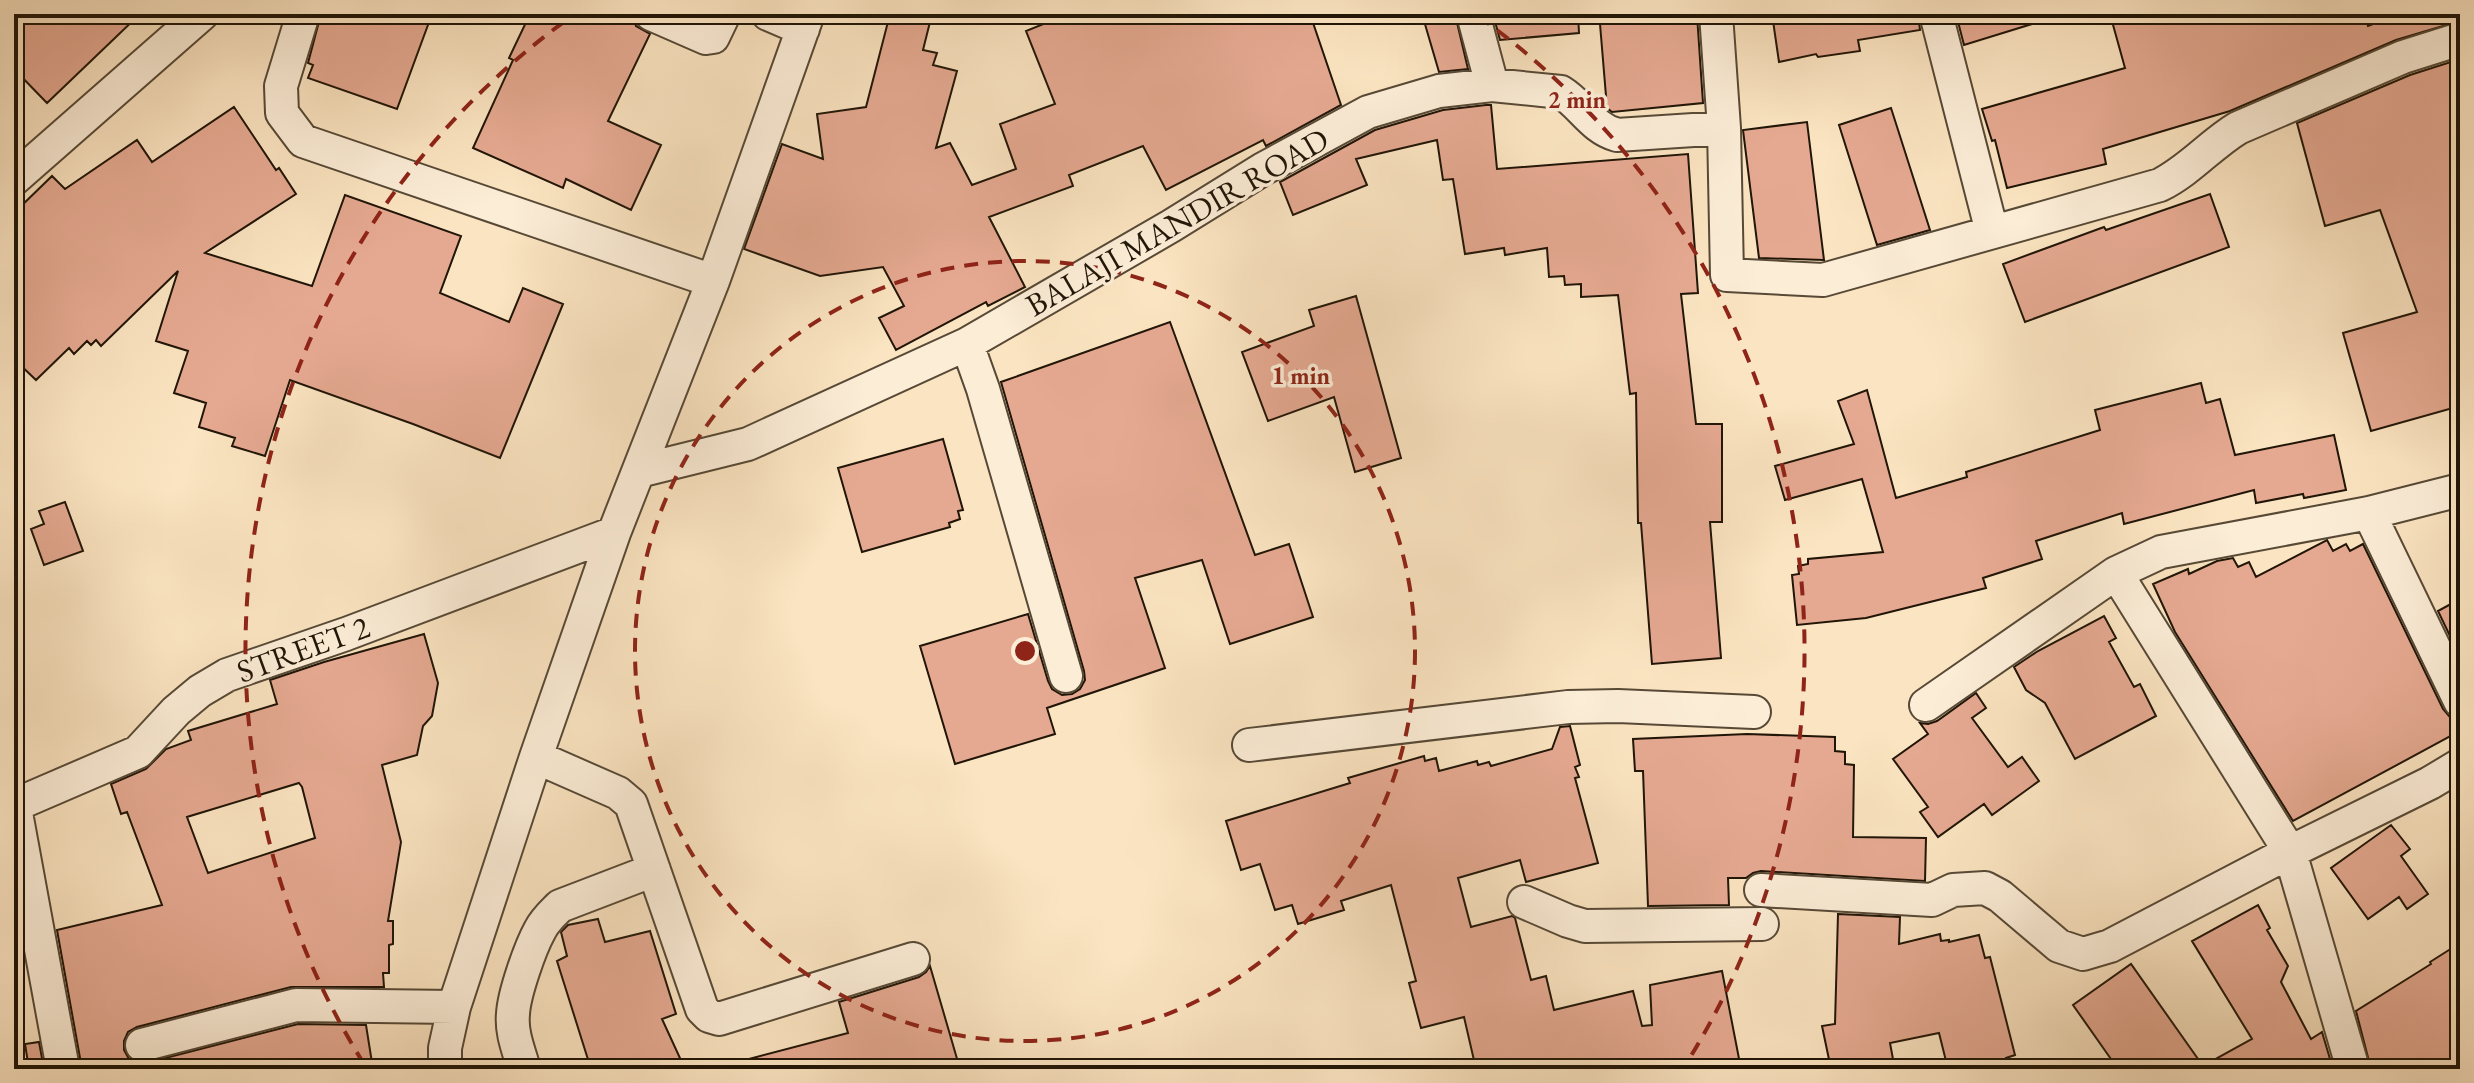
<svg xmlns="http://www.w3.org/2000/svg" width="2474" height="1083" font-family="'EB Garamond',serif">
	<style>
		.building { fill: #e5a991; stroke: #201507; stroke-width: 2; fill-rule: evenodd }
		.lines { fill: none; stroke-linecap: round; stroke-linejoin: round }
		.minor-casing { stroke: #574936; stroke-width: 36 }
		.minor { stroke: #fcedd7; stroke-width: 32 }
		.ring { fill: none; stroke: #8f2418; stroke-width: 4; stroke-dasharray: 14 10 }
		.labels { text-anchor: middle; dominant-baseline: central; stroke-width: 7; stroke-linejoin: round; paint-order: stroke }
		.street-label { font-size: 32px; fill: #201507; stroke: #fcedd7 }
		.centre { fill: #8f2418; stroke: #fcedd7; stroke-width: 4 }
		.ring-label { font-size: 24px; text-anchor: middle; font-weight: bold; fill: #8f2418; stroke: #fcedd7; stroke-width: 7; stroke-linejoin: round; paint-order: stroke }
	</style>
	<rect width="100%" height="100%" fill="#fbe4c1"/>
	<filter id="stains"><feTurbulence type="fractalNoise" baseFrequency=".0025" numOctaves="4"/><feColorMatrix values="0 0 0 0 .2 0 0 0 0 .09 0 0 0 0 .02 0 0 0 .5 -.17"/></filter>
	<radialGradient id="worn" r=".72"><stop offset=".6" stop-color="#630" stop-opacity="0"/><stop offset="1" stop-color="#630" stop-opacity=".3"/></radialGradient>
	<!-- building -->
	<path class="building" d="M 14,14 L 140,14 L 47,103 L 14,69 Z
		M 321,14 L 432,14 L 397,109 L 308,78 L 313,65 L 308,63 Z
		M 530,14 L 632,14 L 636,26 L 650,34 L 608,121 L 661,145 L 631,210 L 566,179 L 563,188 L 473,148 L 513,60 L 509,58 Z
		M 890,14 L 932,14 L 923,50 L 937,53 L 933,65 L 957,71 L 936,148 L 950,143 L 972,185 L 1016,169 L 1000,124 L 1055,104 L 1026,31 L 1068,14 L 1310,14 L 1341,105 L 1266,146 L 1263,140 L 1166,190 L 1143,146 L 1069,175 L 1073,186 L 989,217 L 1025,287 L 988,306 L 986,302 L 896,350 L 879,318 L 904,306 L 883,267 L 820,276 L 744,249 L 782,144 L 823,159 L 817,114 L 866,107 Z
		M 1422,14 L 1455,14 L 1468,69 L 1439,72 Z
		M 1493,14 L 1578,14 L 1579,33 L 1500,40 Z
		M 1772,14 L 1918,14 L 1920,30 L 1858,40 L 1860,51 L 1818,57 L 1816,54 L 1779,62 Z
		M 1956,14 L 2044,14 L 2045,20 L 1964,45 Z
		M 2110,14 L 2365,14 L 2368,26 L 2400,14 L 2460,14 L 2460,21 L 2396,40 L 2230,111 L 2103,149 L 2106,164 L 2007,188 L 1995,140 L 1992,141 L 1982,109 L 2125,68 Z
		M 1697,15 L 1703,103 L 1612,112 L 1607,108 L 1600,24 Z
		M 2460,59 L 2460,406 L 2371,431 L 2343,333 L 2417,312 L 2380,210 L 2325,226 L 2297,123 L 2410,75 Z
		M 1486,105 L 1491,105 L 1497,169 L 1688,154 L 1698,293 L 1681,294 L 1696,424 L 1722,424 L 1722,522 L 1710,522 L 1721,658 L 1652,664 L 1641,523 L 1638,523 L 1636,393 L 1630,394 L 1618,295 L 1581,297 L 1581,284 L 1565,285 L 1564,276 L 1549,277 L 1547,248 L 1505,255 L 1504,248 L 1465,254 L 1453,179 L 1443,180 L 1437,140 L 1356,159 L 1367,185 L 1293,215 L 1280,182 L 1375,130 L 1443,110 Z
		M 234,107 L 276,170 L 279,168 L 296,194 L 205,253 L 312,286 L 345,195 L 461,236 L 440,293 L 509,322 L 523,288 L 563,304 L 500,458 L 413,424 L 290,380 L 265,456 L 232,446 L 235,438 L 199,427 L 206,403 L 174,393 L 188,351 L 156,341 L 178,271 L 101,346 L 96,340 L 91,345 L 87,341 L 74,354 L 69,348 L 36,380 L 14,359 L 14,213 L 52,176 L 65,189 L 137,140 L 152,162 Z
		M 1891,108 L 1930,230 L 1877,245 L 1839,125 Z
		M 1807,122 L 1824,260 L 1759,258 L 1743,130 Z
		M 2210,194 L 2229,247 L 2025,322 L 2003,264 L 2104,227 L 2106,230 Z
		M 1356,296 L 1401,458 L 1355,472 L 1334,397 L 1268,421 L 1242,352 L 1314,326 L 1309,310 Z
		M 1170,322 L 1255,555 L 1289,544 L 1313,617 L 1230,644 L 1202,560 L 1135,578 L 1165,668 L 1047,708 L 1055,734 L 955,764 L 920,646 L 1028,614 L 1048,681 L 1052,689 L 1062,695 L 1072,694 L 1080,689 L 1085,680 L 1084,671 L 1001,382 Z
		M 2201,383 L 2206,403 L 2220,399 L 2235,455 L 2334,435 L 2346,490 L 2304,498 L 2303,494 L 2256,503 L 2254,490 L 2124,524 L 2122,513 L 2036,541 L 2042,559 L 1983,578 L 1986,588 L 1866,618 L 1797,625 L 1792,575 L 1799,574 L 1798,566 L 1808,564 L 1808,559 L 1883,552 L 1862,479 L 1785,500 L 1775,466 L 1854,444 L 1838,401 L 1867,390 L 1896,498 L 1967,477 L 1966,472 L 2100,430 L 2095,410 Z
		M 943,439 L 963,510 L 958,511 L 960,519 L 949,523 L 950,527 L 862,552 L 838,468 Z
		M 65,502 L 83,551 L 44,565 L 31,529 L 44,524 L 39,511 Z
		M 2327,540 L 2333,551 L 2346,544 L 2350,551 L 2363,544 L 2443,709 L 2450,717 L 2460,720 L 2460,731 L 2293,821 L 2175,632 L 2153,584 L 2188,569 L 2189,574 L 2217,561 L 2233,558 L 2238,567 L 2249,562 L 2256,577 Z
		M 2460,599 L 2460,657 L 2438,611 Z
		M 2104,616 L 2116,638 L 2109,642 L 2134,687 L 2140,684 L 2156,716 L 2075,759 L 2045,703 L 2026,690 L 2014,667 L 2038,651 Z
		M 424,634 L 438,683 L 432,716 L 423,726 L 417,755 L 382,765 L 401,842 L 388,921 L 393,921 L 393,944 L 389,945 L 389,973 L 383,973 L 384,987 L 291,987 L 137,1027 L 128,1032 L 124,1041 L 124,1050 L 129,1059 L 138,1063 L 146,1063 L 298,1024 L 366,1025 L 373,1069 L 321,1069 L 320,1060 L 278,1069 L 82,1069 L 57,930 L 162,905 L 127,812 L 121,814 L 111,784 L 146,769 L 166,749 L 191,740 L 188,731 L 277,704 L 270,680 L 324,662 ZM 299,783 L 302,787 L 315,838 L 208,873 L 187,817 Z
		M 1976,693 L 1986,708 L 1972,718 L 2008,767 L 2022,757 L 2039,781 L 1992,815 L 1984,804 L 1938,837 L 1920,812 L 1928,807 L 1893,759 L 1928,734 L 1920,723 L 1928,724 L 1937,721 Z
		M 1570,726 L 1580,765 L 1575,767 L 1579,777 L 1575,778 L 1598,863 L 1526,882 L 1520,860 L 1458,878 L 1471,927 L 1512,916 L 1515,918 L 1531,980 L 1546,976 L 1554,1010 L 1633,991 L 1642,1026 L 1652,1025 L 1650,985 L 1722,971 L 1741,1069 L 1476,1069 L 1464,1017 L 1421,1028 L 1409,983 L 1416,981 L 1391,885 L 1341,901 L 1344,910 L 1298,924 L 1292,905 L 1275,910 L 1260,864 L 1241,870 L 1226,821 L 1350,783 L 1348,778 L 1424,756 L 1425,761 L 1436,758 L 1439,771 L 1477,761 L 1478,765 L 1489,762 L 1491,766 L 1552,749 L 1560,727 Z
		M 1747,734 L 1835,737 L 1835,751 L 1845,752 L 1845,764 L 1854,765 L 1853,837 L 1926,838 L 1925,881 L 1761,871 L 1753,873 L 1746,878 L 1728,878 L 1729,905 L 1648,906 L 1643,771 L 1635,771 L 1633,739 Z
		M 2391,825 L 2410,849 L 2401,856 L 2428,894 L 2407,909 L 2399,897 L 2368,919 L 2331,868 Z
		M 2258,905 L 2270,928 L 2267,930 L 2288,966 L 2281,982 L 2311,1039 L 2322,1032 L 2333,1069 L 2118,1069 L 2073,1005 L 2131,964 L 2203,1066 L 2252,1039 L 2192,941 Z
		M 1838,914 L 1900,917 L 1899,944 L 1940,934 L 1941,941 L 1949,940 L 1949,942 L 1979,935 L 1985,958 L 1990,957 L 2015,1055 L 2006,1058 L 2009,1069 L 1948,1069 L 1939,1033 L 1890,1043 L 1893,1059 L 1886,1061 L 1888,1069 L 1831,1069 L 1822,1026 L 1835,1024 Z
		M 598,919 L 605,942 L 650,931 L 676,1014 L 662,1019 L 685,1069 L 591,1069 L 557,961 L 567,956 L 561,932 L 568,925 Z
		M 2460,943 L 2460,1069 L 2371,1069 L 2356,1011 L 2431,964 L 2430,962 Z
		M 930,966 L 960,1069 L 746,1069 L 745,1060 L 848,1033 L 839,1002 L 919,977 L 926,972 Z
		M 39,1042 L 44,1069 L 29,1069 L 25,1044 Z"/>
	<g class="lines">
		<defs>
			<path id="minor" d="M 303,14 L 281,86 L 282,113 L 303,141 L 713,281
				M 651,14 L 706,38 L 713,37 L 724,14
				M 768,14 L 803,29
				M 1473,14 L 1492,85
				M 1716,14 L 1724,128 L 1727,275 L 1823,280 L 2160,185 C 2190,170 2210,145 2238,128 L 2403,57 L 2460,39
				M 1936,14 L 1992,232
				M 14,179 L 202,14
				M 967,344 L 983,389 L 1066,676
				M 639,471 L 748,444 L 967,344 L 1171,226 L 1263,169 L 1368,112 L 1439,91 L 1492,85 L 1561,92 C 1582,105 1592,128 1617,135 L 1724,128
				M 2369,513 L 2460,701
				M 2116,573 L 2290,852 L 2353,1069
				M 1926,705 L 2116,573 L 2161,552 L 2369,513 L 2460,490
				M 1249,745 L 1568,707 L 1618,706 L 1754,712
				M 536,757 L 618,793 L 631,804 L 702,1009 L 709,1016 L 719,1019 L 913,959
				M 14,802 L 63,1069
				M 15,805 L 138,752 L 176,711 L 200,691 L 227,675 L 346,634 L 614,533
				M 1761,890 L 1932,900 L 1953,890 L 1985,888 L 2000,896 L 2059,946 L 2083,954 L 2110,946 L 2290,852 L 2430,783 L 2460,765
				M 1524,902 L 1568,921 L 1585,926 L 1762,924
				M 142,1045 L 296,1005 L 454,1007
				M 445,1069 L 445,1048 L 454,1007 L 536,757 L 614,533 L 713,281 L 808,14
				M 524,1069 C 519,1051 511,1033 513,1014 C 514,994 530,948 540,930 C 545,920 552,914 560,906 L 654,870"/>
		</defs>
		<!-- minor casing -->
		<use href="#minor" class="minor-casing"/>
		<!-- minor -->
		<use href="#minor" class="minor"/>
	</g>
	<!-- distance rings -->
	<g class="ring">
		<circle cx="1025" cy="651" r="390"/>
		<path d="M364 1064A780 780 0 0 1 572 16M1478 16A780 780 0 0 1 1686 1064"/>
	</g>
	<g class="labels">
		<!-- street labels -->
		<g class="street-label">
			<text transform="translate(1177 222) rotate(-30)">BALAJI MANDIR ROAD</text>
			<text transform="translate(303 649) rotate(-20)">STREET 2</text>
		</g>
	</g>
	<circle cx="1025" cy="651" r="12" class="centre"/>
	<g class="ring-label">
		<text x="1577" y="108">2 min</text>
		<text x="1301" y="384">1 min</text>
	</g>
	<!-- margin -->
	<rect width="2474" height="1083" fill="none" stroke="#fbe4c1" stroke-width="48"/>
	<rect x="16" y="16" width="2442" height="1051" fill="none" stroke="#201507" stroke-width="4"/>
	<rect x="24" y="24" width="2426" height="1035" fill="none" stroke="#201507" stroke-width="2"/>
	<rect width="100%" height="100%" filter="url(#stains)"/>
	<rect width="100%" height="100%" fill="url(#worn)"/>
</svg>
